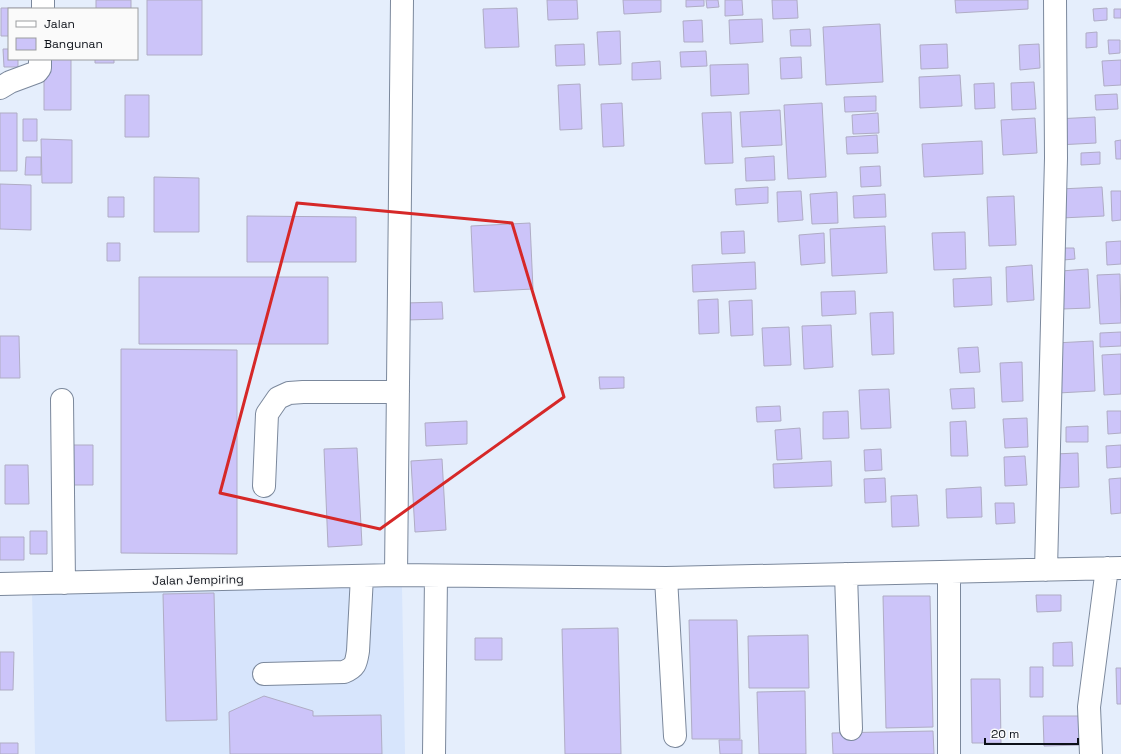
<svg xmlns="http://www.w3.org/2000/svg" width="1121" height="754" font-family="'Space Grotesk',sans-serif">
	<style>
		.built { fill: #d7e5fc }
		.building { fill: #ccc4f9; stroke: #afacc4 }
		.lines { fill: none; stroke-linecap: round; stroke-linejoin: round }
		.minor-casing { stroke: #7b889c; stroke-width: 24 }
		.minor { stroke: #fff; stroke-width: 22 }
		.marked { fill: none; stroke: #d62828; stroke-width: 3; stroke-linejoin: round }
		.labels { text-anchor: middle; dominant-baseline: central; stroke-width: 3; stroke-linejoin: round; paint-order: stroke }
		.street-label { font-size: 12px; fill: #0d1119; stroke: #fafafa }
	</style>
	<rect width="100%" height="100%" fill="#e5eefc"/>
	<!-- built -->
	<path class="built" d="M 402,587 L 405,754 L 35,754 L 32,590 Z"/>
	<!-- building -->
	<path class="building" d="M 96,0 L 131,0 L 131,9 L 96,9 Z
		M 147,0 L 202,0 L 202,55 L 147,55 Z
		M 547,0 L 577,0 L 578,19 L 548,20 Z
		M 623,0 L 661,0 L 661,12 L 624,14 Z
		M 686,0 L 704,0 L 704,6 L 686,7 Z
		M 706,0 L 718,0 L 719,7 L 707,8 Z
		M 725,0 L 742,0 L 743,15 L 725,16 Z
		M 772,0 L 797,0 L 798,18 L 773,19 Z
		M 955,0 L 1028,0 L 1028,9 L 956,13 Z
		M 1,8 L 35,8 L 35,9 L 9,9 L 9,36 L 1,36 Z
		M 517,8 L 519,47 L 485,48 L 483,9 Z
		M 1107,8 L 1107,20 L 1094,21 L 1093,9 Z
		M 1114,9 L 1121,9 L 1121,18 L 1114,18 Z
		M 762,19 L 763,42 L 730,44 L 729,20 Z
		M 702,20 L 703,42 L 684,42 L 683,21 Z
		M 880,24 L 883,82 L 826,85 L 823,27 Z
		M 810,29 L 811,46 L 791,46 L 790,30 Z
		M 620,31 L 621,64 L 599,65 L 597,32 Z
		M 1097,32 L 1097,47 L 1086,48 L 1086,33 Z
		M 1108,40 L 1120,40 L 1120,53 L 1109,54 Z
		M 584,44 L 585,65 L 556,66 L 555,45 Z
		M 947,44 L 948,68 L 921,69 L 920,45 Z
		M 1039,44 L 1040,68 L 1020,70 L 1019,45 Z
		M 3,49 L 9,49 L 9,59 L 18,59 L 18,67 L 4,67 Z
		M 706,51 L 707,66 L 681,67 L 680,52 Z
		M 801,57 L 802,78 L 781,79 L 780,58 Z
		M 44,59 L 71,59 L 71,110 L 44,110 Z
		M 95,59 L 114,59 L 114,63 L 95,63 Z
		M 1121,60 L 1121,85 L 1104,86 L 1102,61 Z
		M 660,61 L 661,79 L 632,80 L 632,63 Z
		M 748,64 L 749,94 L 711,96 L 710,65 Z
		M 960,75 L 962,106 L 920,108 L 919,77 Z
		M 1034,82 L 1036,109 L 1012,110 L 1011,83 Z
		M 994,83 L 995,108 L 975,109 L 974,84 Z
		M 580,84 L 582,129 L 560,130 L 558,85 Z
		M 1117,94 L 1118,109 L 1096,110 L 1095,95 Z
		M 125,95 L 149,95 L 149,137 L 125,137 Z
		M 876,96 L 876,111 L 845,112 L 844,97 Z
		M 622,103 L 624,146 L 603,147 L 601,104 Z
		M 822,103 L 826,177 L 788,179 L 784,105 Z
		M 780,110 L 782,145 L 742,147 L 740,112 Z
		M 731,112 L 733,163 L 705,164 L 702,113 Z
		M 0,113 L 17,113 L 17,171 L 0,171 Z
		M 878,113 L 879,133 L 853,134 L 852,115 Z
		M 1095,117 L 1096,143 L 1057,145 L 1056,119 Z
		M 1035,118 L 1037,153 L 1003,155 L 1001,120 Z
		M 23,119 L 37,119 L 37,141 L 23,141 Z
		M 877,135 L 878,153 L 847,154 L 846,137 Z
		M 41,139 L 72,140 L 72,183 L 42,183 Z
		M 1121,140 L 1121,159 L 1116,159 L 1115,141 Z
		M 982,141 L 983,174 L 924,177 L 922,144 Z
		M 1100,152 L 1100,164 L 1081,165 L 1081,153 Z
		M 774,156 L 775,180 L 746,181 L 745,158 Z
		M 26,157 L 41,157 L 41,175 L 25,175 Z
		M 880,166 L 881,186 L 861,187 L 860,167 Z
		M 154,177 L 199,178 L 199,232 L 154,232 Z
		M 0,184 L 31,185 L 31,230 L 0,229 Z
		M 768,187 L 768,203 L 736,205 L 735,189 Z
		M 1102,187 L 1104,216 L 1061,218 L 1060,189 Z
		M 801,191 L 803,220 L 778,222 L 777,192 Z
		M 1111,191 L 1121,191 L 1121,220 L 1112,221 Z
		M 837,192 L 838,223 L 812,224 L 810,194 Z
		M 885,194 L 886,217 L 854,218 L 853,196 Z
		M 1014,196 L 1016,245 L 989,246 L 987,197 Z
		M 108,197 L 124,197 L 124,217 L 108,217 Z
		M 247,216 L 356,217 L 356,262 L 247,262 Z
		M 530,223 L 533,289 L 474,292 L 471,226 Z
		M 885,226 L 887,273 L 832,276 L 830,229 Z
		M 744,231 L 745,253 L 722,254 L 721,232 Z
		M 965,232 L 966,269 L 934,270 L 932,233 Z
		M 824,233 L 825,263 L 801,265 L 799,235 Z
		M 1121,241 L 1121,264 L 1107,265 L 1106,242 Z
		M 107,243 L 120,243 L 120,261 L 107,261 Z
		M 1062,248 L 1074,248 L 1075,259 L 1063,260 Z
		M 755,262 L 756,289 L 693,292 L 692,265 Z
		M 1032,265 L 1034,300 L 1007,302 L 1006,267 Z
		M 1088,269 L 1090,308 L 1062,309 L 1061,271 Z
		M 1120,274 L 1121,323 L 1100,324 L 1097,275 Z
		M 139,277 L 328,277 L 328,344 L 139,344 Z
		M 991,277 L 992,305 L 954,307 L 953,279 Z
		M 855,291 L 856,314 L 822,316 L 821,292 Z
		M 718,299 L 719,333 L 699,334 L 698,300 Z
		M 752,300 L 753,335 L 731,336 L 729,301 Z
		M 442,302 L 443,319 L 406,320 L 405,303 Z
		M 893,312 L 894,354 L 872,355 L 870,313 Z
		M 831,325 L 833,367 L 804,369 L 802,326 Z
		M 789,327 L 791,365 L 764,366 L 762,328 Z
		M 1121,332 L 1121,346 L 1100,347 L 1100,333 Z
		M 0,336 L 19,336 L 20,378 L 0,378 Z
		M 1093,341 L 1095,391 L 1058,393 L 1055,343 Z
		M 978,347 L 980,372 L 960,373 L 958,348 Z
		M 121,349 L 237,350 L 237,554 L 121,553 Z
		M 1121,354 L 1121,394 L 1104,395 L 1102,355 Z
		M 1022,362 L 1023,401 L 1002,402 L 1000,363 Z
		M 599,377 L 624,377 L 624,388 L 600,389 Z
		M 974,388 L 975,408 L 952,409 L 950,389 Z
		M 889,389 L 891,428 L 861,429 L 859,390 Z
		M 780,406 L 781,421 L 757,422 L 756,407 Z
		M 848,411 L 849,438 L 823,439 L 823,412 Z
		M 1107,411 L 1121,411 L 1121,433 L 1108,434 Z
		M 1027,418 L 1028,447 L 1005,448 L 1003,419 Z
		M 467,421 L 467,444 L 426,446 L 425,423 Z
		M 966,421 L 968,456 L 951,456 L 950,422 Z
		M 1088,426 L 1088,442 L 1066,442 L 1066,427 Z
		M 800,428 L 802,459 L 777,460 L 775,430 Z
		M 68,445 L 93,445 L 93,485 L 68,485 Z
		M 1121,445 L 1121,467 L 1107,468 L 1106,446 Z
		M 357,448 L 362,545 L 328,547 L 324,449 Z
		M 881,449 L 882,470 L 865,471 L 864,450 Z
		M 1078,453 L 1079,487 L 1056,488 L 1054,454 Z
		M 1025,456 L 1027,485 L 1005,486 L 1004,457 Z
		M 442,459 L 446,530 L 415,532 L 411,461 Z
		M 831,461 L 832,486 L 774,488 L 773,464 Z
		M 5,465 L 28,465 L 29,504 L 5,504 Z
		M 885,478 L 886,502 L 865,503 L 864,479 Z
		M 1121,478 L 1121,513 L 1111,514 L 1109,479 Z
		M 981,487 L 982,517 L 947,518 L 946,489 Z
		M 917,495 L 919,526 L 892,527 L 891,496 Z
		M 995,503 L 1014,503 L 1015,523 L 996,524 Z
		M 30,531 L 47,531 L 47,554 L 30,554 Z
		M 0,537 L 24,537 L 24,560 L 0,560 Z
		M 214,593 L 217,720 L 166,721 L 163,594 Z
		M 1036,595 L 1061,595 L 1061,611 L 1037,612 Z
		M 883,596 L 930,596 L 933,727 L 886,728 Z
		M 689,620 L 737,620 L 740,739 L 692,739 Z
		M 618,628 L 621,754 L 565,754 L 562,629 Z
		M 808,635 L 809,688 L 749,688 L 748,636 Z
		M 475,638 L 502,638 L 502,660 L 475,660 Z
		M 1072,642 L 1073,666 L 1053,666 L 1053,643 Z
		M 0,652 L 14,652 L 13,690 L 0,690 Z
		M 1030,667 L 1043,667 L 1043,697 L 1030,697 Z
		M 1116,668 L 1121,668 L 1121,704 L 1117,704 Z
		M 971,679 L 1000,679 L 1001,743 L 972,743 Z
		M 805,691 L 806,754 L 759,754 L 757,692 Z
		M 264,696 L 313,711 L 313,716 L 381,715 L 382,754 L 230,754 L 229,712 Z
		M 1043,716 L 1082,716 L 1082,745 L 1044,746 Z
		M 933,731 L 934,754 L 833,754 L 832,733 Z
		M 719,740 L 742,740 L 742,754 L 720,754 Z
		M 0,743 L 18,743 L 18,754 L 0,754 Z"/>
	<g class="lines">
		<defs>
			<path id="minor" d="M 43,9 L 43,0
				M 0,88 L 10,82 L 37,72 L 40,68 L 40,59
				M 62,400 L 64,583
				M 264,486 L 267,414 L 278,398 L 289,393 L 303,392 L 398,392
				M 1046,570 L 1056,158 L 1055,0
				M 949,572 L 949,754
				M 846,574 L 851,729
				M 396,575 L 402,0
				M 666,578 L 675,736
				M 0,584 L 396,575 L 666,578 L 1121,568
				M 264,674 L 344,672 C 356,667 356,663 358,651 L 362,576
				M 434,754 L 436,576
				M 1091,754 L 1089,707 L 1107,568"/>
		</defs>
		<!-- minor casing -->
		<use href="#minor" class="minor-casing"/>
		<!-- minor -->
		<use href="#minor" class="minor"/>
	</g>
	<!-- marked area -->
	<path class="marked" d="M 297,203 L 512,223 L 564,397 L 380,529 L 220,493 Z"/>
	<g class="labels">
		<!-- street labels -->
		<g class="street-label">
			<text transform="translate(198 580) rotate(-1)">Jalan Jempiring</text>
		</g>
	</g>
	<!-- legend -->
	<rect x="8" y="8" width="130" height="52" fill="#fafafa" stroke="#9b9da0"/>
	<rect x="16" y="21" width="20" height="6" fill="#ffffff" stroke="#9b9da0"/>
	<text x="44" y="28" font-size="12" fill="#0d1119">Jalan</text>
	<rect x="16" y="38" width="20" height="12" fill="#ccc4f9" stroke="#9b9da0"/>
	<text x="44" y="48" font-size="12" fill="#0d1119">Bangunan</text>
	<!-- scale -->
	<path d="M985 738v6h93v-6" fill="none" stroke="#0d1119" stroke-width="2"/>
	<text x="991" y="738" font-size="12" fill="#0d1119" stroke="#fafafa" stroke-width="3" paint-order="stroke">20 m</text>
</svg>
